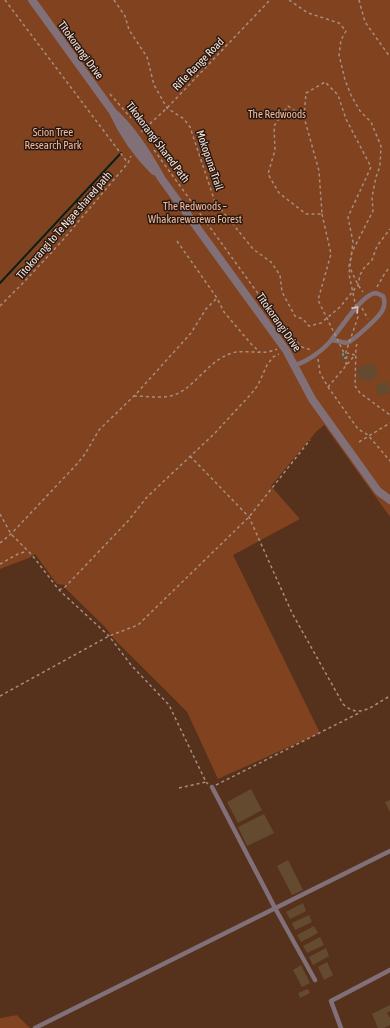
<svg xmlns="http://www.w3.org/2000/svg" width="390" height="1028" font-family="'Asap Condensed',sans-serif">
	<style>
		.built { fill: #56311c }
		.green { fill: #81431f }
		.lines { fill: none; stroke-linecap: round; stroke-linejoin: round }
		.stream { stroke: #091f18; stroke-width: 2 }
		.building { fill: #644b2f }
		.path { stroke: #a78e80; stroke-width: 1.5; stroke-dasharray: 3 3; stroke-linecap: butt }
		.lane { stroke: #817077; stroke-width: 4.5 }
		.street { stroke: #817077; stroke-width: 8 }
		.path-bridge { stroke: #a78e80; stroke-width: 1.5; stroke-dasharray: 3 3; stroke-linecap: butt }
		.oneway { stroke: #d6c2bd }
		.labels { text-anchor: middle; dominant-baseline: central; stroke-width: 3; stroke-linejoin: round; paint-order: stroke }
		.street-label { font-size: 11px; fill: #fae5db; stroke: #271811 }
		.park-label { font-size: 11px; fill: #f2ba9d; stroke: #271811 }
	</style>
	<rect width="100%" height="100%" fill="#4b2c1b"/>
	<!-- built -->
	<path class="built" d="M 324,425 L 390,517 L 390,1028 L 30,1028 L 17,1015 L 0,1018 L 0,569 L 29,558 L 35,553 L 57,583 L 65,585 L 66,589 L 105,627 L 114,639 L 187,713 L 218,779 L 320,733 L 232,555 L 300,519 L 271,486 L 316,432 Z"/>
	<!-- green -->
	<path class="green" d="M 0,0 L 390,0 L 390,517 L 324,425 L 316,432 L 271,486 L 300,519 L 233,555 L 320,733 L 218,779 L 187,712 L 114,639 L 105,627 L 66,589 L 65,585 L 57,584 L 35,554 L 29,558 L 0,569 Z
		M 17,1015 L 30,1028 L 0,1028 L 0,1018 Z"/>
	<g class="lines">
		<!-- stream -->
		<path class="stream" d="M 0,283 L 121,153"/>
	</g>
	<!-- building -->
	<path class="building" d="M 341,351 L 349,352 L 348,359 L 341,359 Z
		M 374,364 L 378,375 L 376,379 L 370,379 L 371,383 L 364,380 L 359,380 L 357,367 Z
		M 388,381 L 390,393 L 379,396 L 376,384 Z
		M 251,789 L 262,810 L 238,823 L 227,802 Z
		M 390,800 L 390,812 L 385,802 Z
		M 264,814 L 274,833 L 247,846 L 238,827 Z
		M 288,860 L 303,890 L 292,895 L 277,866 Z
		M 303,903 L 306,911 L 290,919 L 286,912 Z
		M 309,915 L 312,922 L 295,930 L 292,923 Z
		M 314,926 L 318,933 L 301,942 L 297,935 Z
		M 320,937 L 324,945 L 307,953 L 303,946 Z
		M 326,948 L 329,956 L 313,965 L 309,957 Z
		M 327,962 L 333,975 L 324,980 L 318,967 Z
		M 301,965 L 310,983 L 302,987 L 293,970 Z
		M 308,989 L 310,993 L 300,998 L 298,993 Z
		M 390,1005 L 390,1011 L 387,1013 L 390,1018 L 390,1025 L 384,1028 L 378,1028 L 372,1014 Z"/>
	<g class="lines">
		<!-- path -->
		<path class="path" d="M 5,0 L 128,163
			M 114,0 L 125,16 L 129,30 L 147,57 L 154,85 L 167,108 L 184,119 L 190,127 L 215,202 L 253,249 L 271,262 L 280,275 L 282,292 L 295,316 L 303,319 L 309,326 L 321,323 L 340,307 L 358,285 L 360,275 L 364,268 L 372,260 L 377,246 L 390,229
			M 289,0 L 308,13 L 339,23 L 346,31 L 341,40 L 339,55 L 345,80 L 351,95 L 360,111 L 371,122 L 381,146 L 380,166 L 376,177 L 372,197 L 373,211 L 352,252 L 349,266 L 358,285 L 363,292
			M 359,0 L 365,22 L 390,57
			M 110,94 L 131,118
			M 288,106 L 304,117 L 319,171 L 322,214 L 306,214 L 279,193 L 268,174 L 275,150 L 274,126 Z
			M 141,132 L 167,108 L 270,0
			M 154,150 L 288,335 L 302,347 L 311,350
			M 177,241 L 217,298 L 224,312 L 252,345 L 260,352
			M 377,287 L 385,273 L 390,267
			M 0,306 L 24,282 L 62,241 L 128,163 L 131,156
			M 362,308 L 368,319
			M 357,344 L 356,347 L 355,386 L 360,393 L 390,415
			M 318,359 L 320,373 L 328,387 L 358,429 L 368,435 L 390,461
			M 346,365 L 347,353
			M 328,387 L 355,355 L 347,353
			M 134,396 C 147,396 162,399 174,395 C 196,387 207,361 232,353 C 247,349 263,356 277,349
			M 359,442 L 390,423
			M 190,456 L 249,517 L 292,613 L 343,704 C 360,720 373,705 390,696
			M 0,514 L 11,534 L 32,555 L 59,590 L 109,636 L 131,665 L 169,705 L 206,782 L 208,784
			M 0,543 L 11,534 L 77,464 L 85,454 L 99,430 L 136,394 L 191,333 L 206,309 L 217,298
			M 0,564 L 18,554 L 27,551
			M 59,590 L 65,587 L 128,521 L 147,497 L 214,434 L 251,394 L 258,385 L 267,365 L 273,357 L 279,354
			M 0,696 L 109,636 L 138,625 L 249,517 L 310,440
			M 216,785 L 361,712
			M 179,788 L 206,782"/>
		<!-- lane -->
		<path class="lane" d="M 295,365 C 307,362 325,349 332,339 C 341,328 363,293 376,293 L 383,296 C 385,301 385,306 382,311 C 379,317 354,340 347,343 L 332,340
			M 212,787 L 275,908 L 315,980
			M 35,1028 L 390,851
			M 341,1028 L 331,1001 L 390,970"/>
		<!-- street -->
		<path class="street" d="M 32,0 L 113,112 C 123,134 138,155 154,171
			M 113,112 C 133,130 148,154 161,178 L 286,350 L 312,399 L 378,491 L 390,500"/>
		<!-- path-bridge -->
		<path class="path-bridge" d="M 304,117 L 306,93 L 325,82 L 338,95 L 346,119 L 371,167 L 348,217 L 353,242 L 349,274 L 358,317 L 345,355
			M 322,214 L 331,254 L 318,300 L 345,355
			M 343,353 L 343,358 L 346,358 L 348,356"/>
	</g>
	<!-- one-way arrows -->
	<defs><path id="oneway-chevron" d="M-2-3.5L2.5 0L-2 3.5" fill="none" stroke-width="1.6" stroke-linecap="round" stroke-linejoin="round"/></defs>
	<use class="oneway" href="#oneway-chevron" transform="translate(356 309) rotate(-48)"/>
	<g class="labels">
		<!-- street labels -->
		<g class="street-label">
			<text transform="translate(81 50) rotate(54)">Tītokorangi Drive</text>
			<text transform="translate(198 64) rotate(-46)">Rifle Range Road</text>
			<text transform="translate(158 142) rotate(53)">Tikokorangi Shared Path</text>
			<text transform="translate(210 160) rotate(71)">Mokopuna Trail</text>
			<text transform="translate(64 225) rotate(-49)">Tītokorangi to Te Ngae shared path</text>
			<text transform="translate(279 322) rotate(55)">Tītokorangi Drive</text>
		</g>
		<!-- park labels -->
		<g class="park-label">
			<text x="277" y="114">The Redwoods</text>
			<text x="53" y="132">Scion Tree<tspan x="53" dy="13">Research Park</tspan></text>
			<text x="195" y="206">The Redwoods –<tspan x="195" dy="13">Whakarewarewa Forest</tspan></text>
		</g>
	</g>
</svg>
